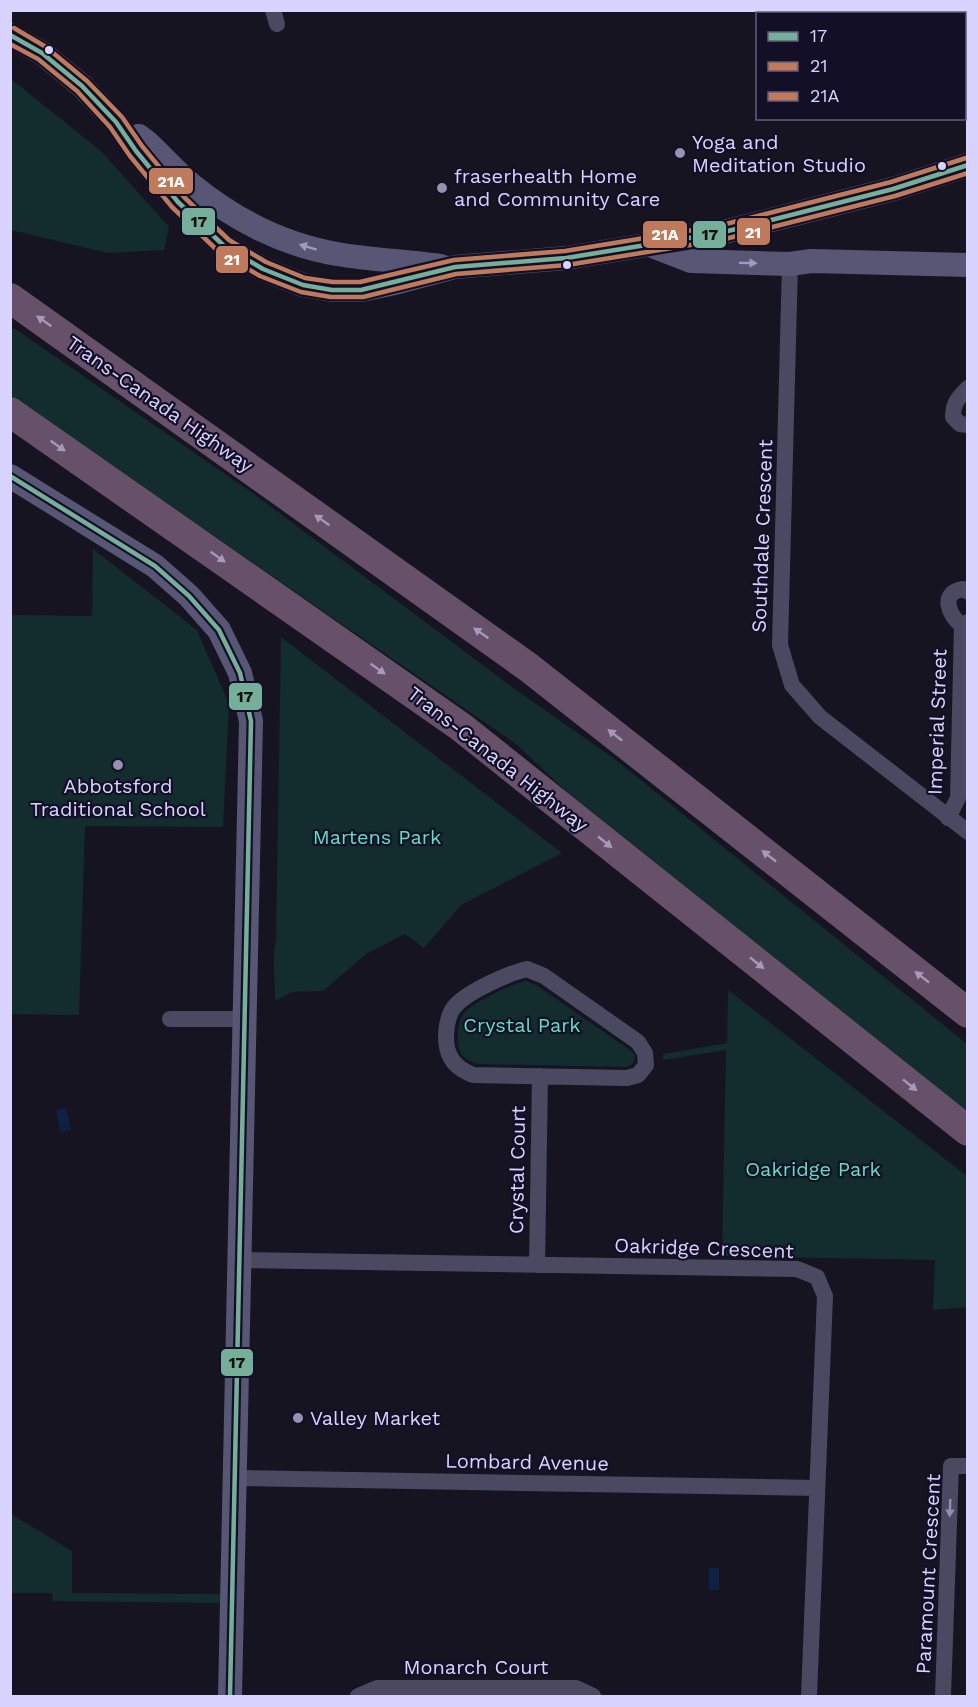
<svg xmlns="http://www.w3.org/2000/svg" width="978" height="1707" font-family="'Work Sans',sans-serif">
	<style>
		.green { fill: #132c2d }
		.water { fill: #0d2144 }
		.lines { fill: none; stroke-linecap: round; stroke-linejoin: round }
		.street { stroke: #4a4962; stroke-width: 16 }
		.secondary { stroke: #575674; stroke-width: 24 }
		.highway { stroke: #67516a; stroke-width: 30 }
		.bus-1-casing { stroke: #130f26; stroke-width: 9 }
		.bus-2-casing { stroke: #130f26; stroke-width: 9 }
		.bus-3-casing { stroke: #130f26; stroke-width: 9 }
		.bus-1 { stroke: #75ae99; stroke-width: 4.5 }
		.bus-2 { stroke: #bf795b; stroke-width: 4.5 }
		.bus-3 { stroke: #bf795b; stroke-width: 4.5 }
		.oneway { fill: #9e9bc0 }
		.oneway2 { fill: #a699bc }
		.oneway3 { fill: #928eb0 }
		.bus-dot { fill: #d9d4ff; stroke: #130f26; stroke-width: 2 }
		.poi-dot { fill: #9591b1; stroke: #130f26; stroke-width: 2 }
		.labels { text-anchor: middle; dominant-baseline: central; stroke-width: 4.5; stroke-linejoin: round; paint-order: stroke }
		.poi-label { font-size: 20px; fill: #d9d4ff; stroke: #130f26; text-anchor: start }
		.street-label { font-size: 20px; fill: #d9d4ff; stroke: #130f26 }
		.park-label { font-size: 20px; fill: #5fe0c0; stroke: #130f26 }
		.line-badge { stroke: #130f26; stroke-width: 2 }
		.badge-label { font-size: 16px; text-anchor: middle; font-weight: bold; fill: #fff }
		.pale-badge-label { font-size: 16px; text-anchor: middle; font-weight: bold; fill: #111 }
	</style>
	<rect width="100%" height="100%" fill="#161421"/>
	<!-- green -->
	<path class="green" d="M 11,79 L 101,151 L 169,227 L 164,250 L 108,253 L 11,230 Z
		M 14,328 L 254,494 L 512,687 L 616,760 L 967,1044 L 967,1112 L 567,792 L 516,744 L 11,396 L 10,332 Z
		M 93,549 L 197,630 L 229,704 L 223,827 L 85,826 L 79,1015 L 11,1014 L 11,615 L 92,616 Z
		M 281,637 L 562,853 L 461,905 L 424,948 L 405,934 L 366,954 L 323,991 L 292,992 L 275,1001 C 275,982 272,959 276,941 Z
		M 527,981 L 539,987 L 630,1050 L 635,1055 C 635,1062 633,1065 626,1067 L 477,1064 C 471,1062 465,1059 461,1054 C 456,1044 457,1021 464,1013 C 474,1002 513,983 527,981 Z
		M 728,990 L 967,1176 L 967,1307 L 933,1310 L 935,1260 L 722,1256 L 726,1050 L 663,1060 L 663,1054 L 727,1043 Z
		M 11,1514 L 72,1551 L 72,1593 L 220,1594 L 220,1603 L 53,1601 L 52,1593 L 11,1593 Z"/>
	<!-- water -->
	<path class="water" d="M 66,1108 L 71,1130 L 60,1132 L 56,1110 Z
		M 709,1568 L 719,1568 L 719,1590 L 709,1590 Z"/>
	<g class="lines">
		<!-- street -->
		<path class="street" d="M 273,10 L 277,24
			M 790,264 L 780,645 L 792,685 L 820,717 L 968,832
			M 968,388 C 958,398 953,403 953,417 L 960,424 L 968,425
			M 968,592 L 963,589 C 939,593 949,615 962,626 L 968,622
			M 948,818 L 958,798 L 962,626
			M 527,969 L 544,976 L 638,1042 L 645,1053 L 646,1065 L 638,1075 L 627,1078 L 473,1075 C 464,1071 456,1067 451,1058 C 443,1045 445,1016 456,1005 C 469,991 509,973 527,969 Z
			M 170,1019 L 245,1019
			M 239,1260 L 797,1269 L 817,1277 L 825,1296 L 809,1696
			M 537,1265 L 540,1076
			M 236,1478 L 817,1488
			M 358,1696 L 377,1688 L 576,1688 L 593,1696
			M 943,1696 L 951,1466 L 968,1466"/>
		<!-- secondary -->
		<path class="secondary" d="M 10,35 L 42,53 L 82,86 L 116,122 L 136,151 L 178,202 L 224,246 L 263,269 L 303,285 L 332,290 L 361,290 L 395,283 L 455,267 L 566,258 L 720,233 L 893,189 L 968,165
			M 139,136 L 147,142 C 162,156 177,173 193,186 C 235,220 284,245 337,254 C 371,260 407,261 441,266
			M 650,245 L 691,261 L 790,264 L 811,261 L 968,265
			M 10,476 L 155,566 L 189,596 L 219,630 L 240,673 L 251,721 L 230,1696"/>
		<!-- highway -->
		<path class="highway" d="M 10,298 L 528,667 L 968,1013
			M 10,412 L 461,727 L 968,1131"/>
		<defs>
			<path id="bus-1" d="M 10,35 L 42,53 L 82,86 L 116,122 L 136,151 L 178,202 L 224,246 L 263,269 L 303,285 L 332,290 L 361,290 L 455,267 L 566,258 L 720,233 L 893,189 L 968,165
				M 10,476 L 155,566 L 189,596 L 219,630 L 240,673 L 251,721 L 230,1696"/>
			<path id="bus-2" d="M 10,44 L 38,59 L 77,91 L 110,127 L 130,156 L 172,207 L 219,252 L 260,276 L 301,292 L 331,297 L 363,297 L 456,274 L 567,265 L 721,240 L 895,196 L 968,173"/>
			<path id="bus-3" d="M 14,28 L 46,47 L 87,81 L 122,117 L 142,146 L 184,197 L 229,240 L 266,262 L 305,278 L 333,282 L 360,282 L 454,260 L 565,251 L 718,226 L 891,182 L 966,158"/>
		</defs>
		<!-- bus-1 casing -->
		<use href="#bus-1" class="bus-1-casing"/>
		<!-- bus-2 casing -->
		<use href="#bus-2" class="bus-2-casing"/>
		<!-- bus-3 casing -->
		<use href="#bus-3" class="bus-3-casing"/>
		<!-- bus-1 -->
		<use href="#bus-1" class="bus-1"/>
		<!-- bus-2 -->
		<use href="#bus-2" class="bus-2"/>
		<!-- bus-3 -->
		<use href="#bus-3" class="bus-3"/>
	</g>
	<!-- one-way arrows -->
	<defs><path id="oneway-solid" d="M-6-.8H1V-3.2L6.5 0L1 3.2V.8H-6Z" transform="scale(1.5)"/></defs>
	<g class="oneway">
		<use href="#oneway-solid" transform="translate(308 247) rotate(-163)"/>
		<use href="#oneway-solid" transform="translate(748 263) rotate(1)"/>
	</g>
	<g class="oneway2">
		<use href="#oneway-solid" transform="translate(44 321) rotate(-145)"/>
		<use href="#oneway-solid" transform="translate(58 446) rotate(35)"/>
		<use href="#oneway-solid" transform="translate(322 520) rotate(-145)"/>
		<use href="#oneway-solid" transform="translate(218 557) rotate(35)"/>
		<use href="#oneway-solid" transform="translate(481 633) rotate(-145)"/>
		<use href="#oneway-solid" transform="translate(378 669) rotate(35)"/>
		<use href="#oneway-solid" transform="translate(615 735) rotate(-142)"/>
		<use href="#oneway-solid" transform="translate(605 842) rotate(39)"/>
		<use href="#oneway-solid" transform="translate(769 856) rotate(-142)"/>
		<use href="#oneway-solid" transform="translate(757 963) rotate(39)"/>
		<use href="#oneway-solid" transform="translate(922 977) rotate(-142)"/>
		<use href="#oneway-solid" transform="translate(910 1085) rotate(39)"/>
	</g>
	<use class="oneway3" href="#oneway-solid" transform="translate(950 1508) rotate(92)"/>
	<!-- markers -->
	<g class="bus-dot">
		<circle cx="49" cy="50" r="5"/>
		<circle cx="942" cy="166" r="5"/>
		<circle cx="567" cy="265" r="5"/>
	</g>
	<g class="poi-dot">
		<circle cx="680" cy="153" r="6"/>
		<circle cx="442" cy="188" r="6"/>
		<circle cx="118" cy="765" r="6"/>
		<circle cx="298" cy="1418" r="6"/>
	</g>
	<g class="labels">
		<!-- poi labels -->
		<g class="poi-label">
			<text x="692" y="142">Yoga and<tspan x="692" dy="23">Meditation Studio</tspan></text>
			<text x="454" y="176">fraserhealth Home<tspan x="454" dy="23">and Community Care</tspan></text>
			<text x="118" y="786" text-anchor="middle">Abbotsford<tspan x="118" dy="23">Traditional School</tspan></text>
			<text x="310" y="1418">Valley Market</text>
		</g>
		<!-- street labels -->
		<g class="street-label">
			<text transform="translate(160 404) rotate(35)">Trans-Canada Highway</text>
			<text transform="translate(762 536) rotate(-88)">Southdale Crescent</text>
			<text transform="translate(937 722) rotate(-88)">Imperial Street</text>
			<text transform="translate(498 759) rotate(38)">Trans-Canada Highway</text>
			<text transform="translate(517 1170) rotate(-89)">Crystal Court</text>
			<text transform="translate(704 1248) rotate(2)">Oakridge Crescent</text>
			<text transform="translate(527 1462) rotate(1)">Lombard Avenue</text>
			<text transform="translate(928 1574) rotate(-87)">Paramount Crescent</text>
			<text x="476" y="1667">Monarch Court</text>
		</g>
		<!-- park labels -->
		<g class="park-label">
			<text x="377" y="837">Martens Park</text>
			<text x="522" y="1025">Crystal Park</text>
			<text x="813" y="1169">Oakridge Park</text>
		</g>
	</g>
	<g class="line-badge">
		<rect x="148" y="167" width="46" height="28" rx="6" fill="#bf795b"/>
		<rect x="181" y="207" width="35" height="29" rx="6" fill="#75ae99"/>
		<rect x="736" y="217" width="35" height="29" rx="6" fill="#bf795b"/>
		<rect x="692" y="220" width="35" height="29" rx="6" fill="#75ae99"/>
		<rect x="642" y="220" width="46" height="29" rx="6" fill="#bf795b"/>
		<rect x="215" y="245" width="34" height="29" rx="6" fill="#bf795b"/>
		<rect x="228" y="682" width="35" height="29" rx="6" fill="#75ae99"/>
		<rect x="220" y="1348" width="34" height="29" rx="6" fill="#75ae99"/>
	</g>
	<g class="badge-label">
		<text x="171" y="187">21A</text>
		<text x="753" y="238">21</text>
		<text x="665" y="240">21A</text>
		<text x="232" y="265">21</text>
	</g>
	<g class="pale-badge-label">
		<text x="199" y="227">17</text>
		<text x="710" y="240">17</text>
		<text x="245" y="702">17</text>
		<text x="237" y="1368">17</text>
	</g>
	<!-- border -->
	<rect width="978" height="1707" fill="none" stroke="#d9d4ff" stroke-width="24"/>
	<!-- legend -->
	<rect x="756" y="12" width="210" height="108" fill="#130f26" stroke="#625e7d" stroke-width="1.5"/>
	<rect x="768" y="32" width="30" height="9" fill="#75ae99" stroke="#625e7d" stroke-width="1.5"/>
	<text x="810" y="42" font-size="18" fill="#d9d4ff">17</text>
	<rect x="768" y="62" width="30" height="9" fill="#bf795b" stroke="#625e7d" stroke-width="1.5"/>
	<text x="810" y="72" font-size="18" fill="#d9d4ff">21</text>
	<rect x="768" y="92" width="30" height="9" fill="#bf795b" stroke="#625e7d" stroke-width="1.5"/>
	<text x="810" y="102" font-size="18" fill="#d9d4ff">21A</text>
</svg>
